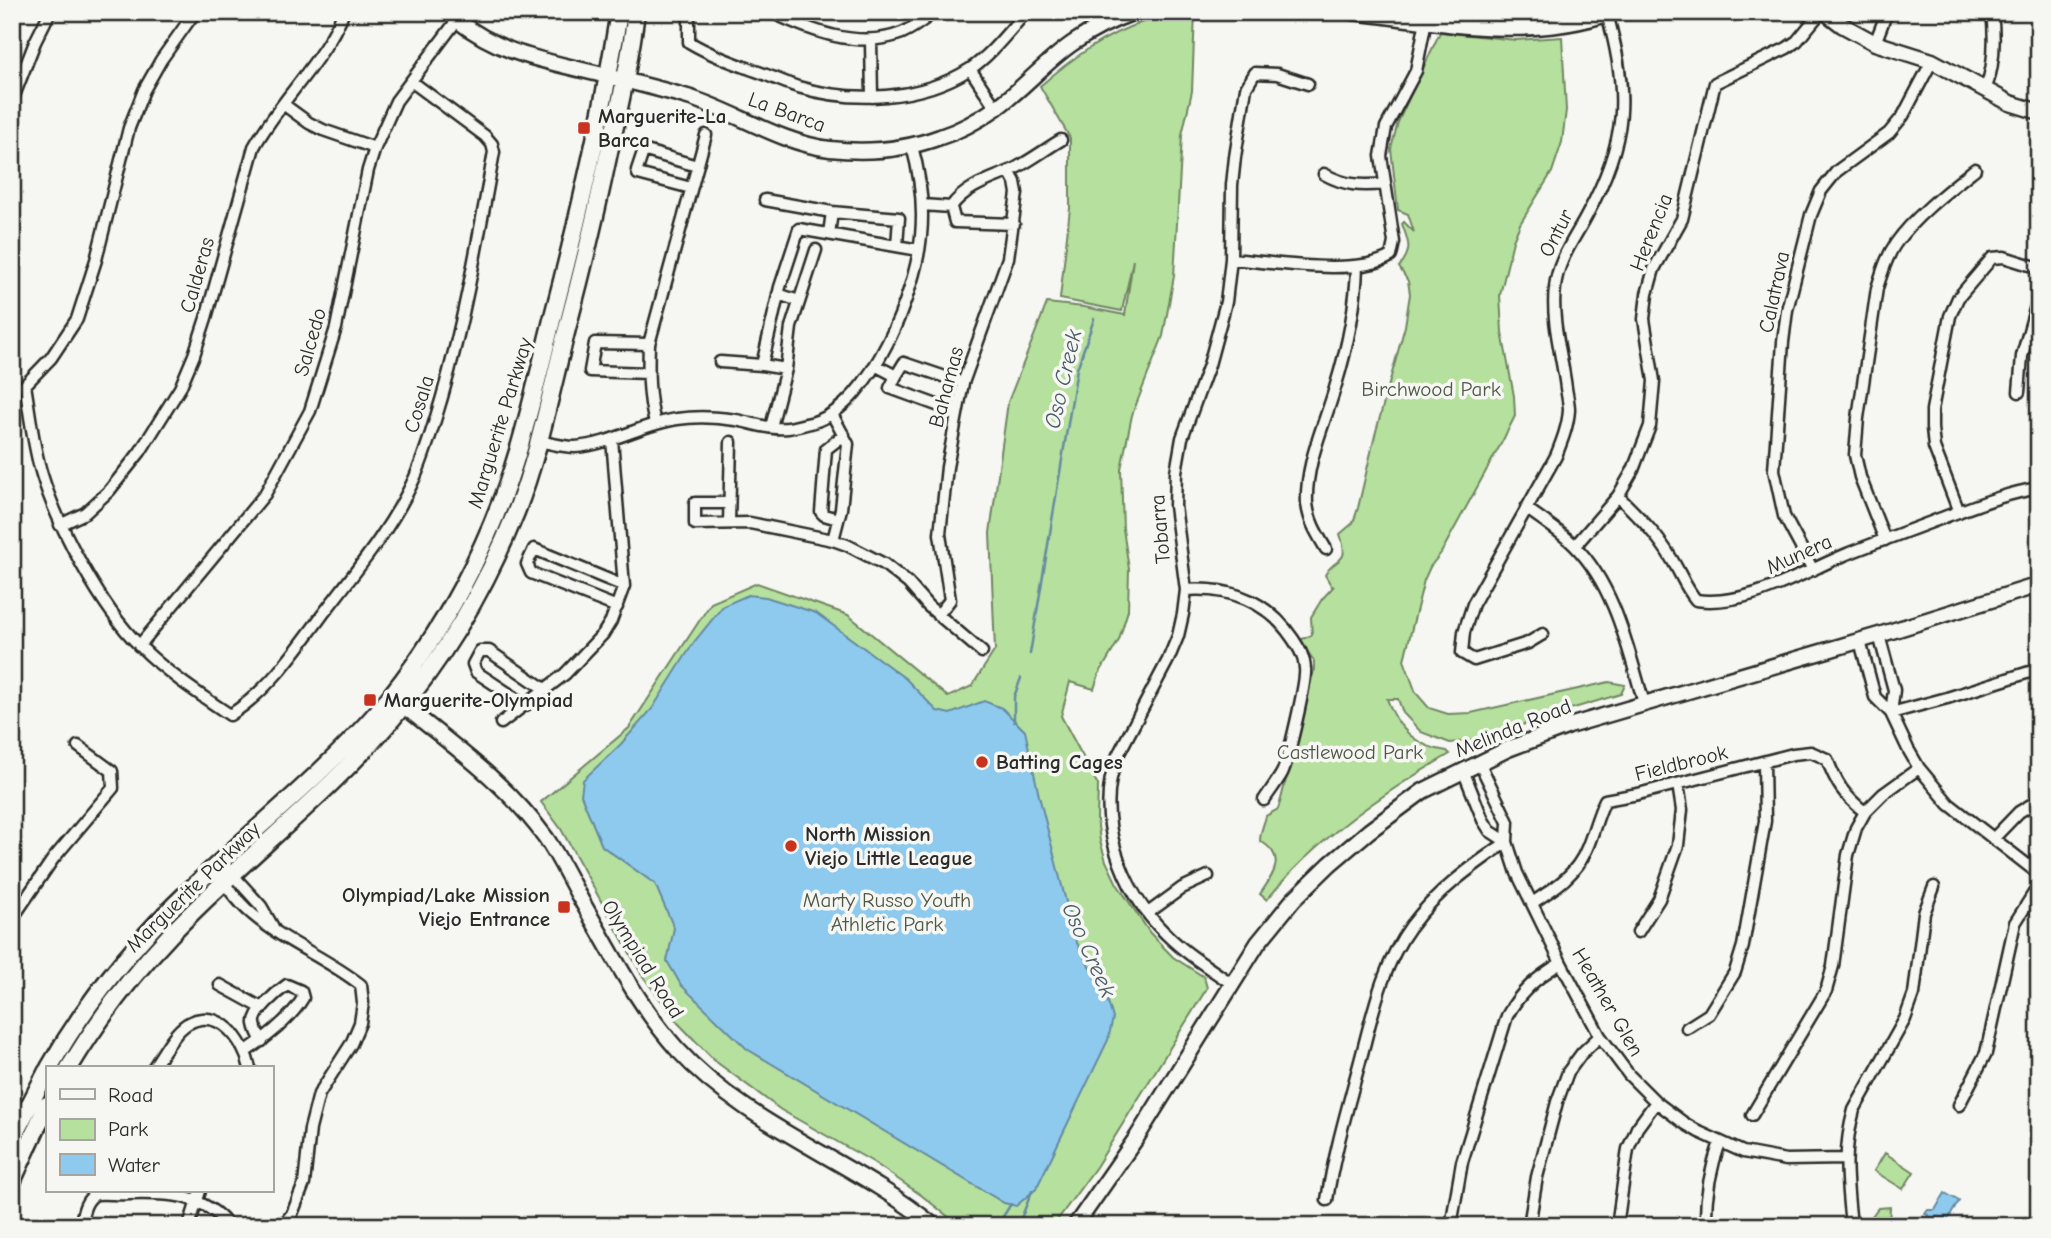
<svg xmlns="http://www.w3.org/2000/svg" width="2051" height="1238" font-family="'Comic Neue',sans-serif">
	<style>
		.green { fill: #b6e09d; stroke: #708664; stroke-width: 2 }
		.water { fill: #8ecaee; stroke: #668aa0; stroke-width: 2 }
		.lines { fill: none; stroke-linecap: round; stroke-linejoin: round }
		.stream { stroke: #668aa0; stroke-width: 2.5 }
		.street-casing { stroke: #2b2b2b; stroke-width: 15 }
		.secondary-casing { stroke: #2b2b2b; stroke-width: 19 }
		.primary-casing { stroke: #2b2b2b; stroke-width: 21 }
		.street { stroke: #f6f6f2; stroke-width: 10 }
		.secondary { stroke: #f6f6f2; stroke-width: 14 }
		.primary { stroke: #f6f6f2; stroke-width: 16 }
		.poi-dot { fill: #c8321e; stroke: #f6f6f2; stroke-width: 2.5 }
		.labels { text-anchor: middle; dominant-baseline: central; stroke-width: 7; stroke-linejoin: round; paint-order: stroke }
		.street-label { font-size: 21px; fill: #2b2b2b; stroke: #f6f6f2 }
		.poi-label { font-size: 21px; font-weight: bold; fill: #2b2b2b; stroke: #f6f6f2; text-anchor: start }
		.park-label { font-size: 21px; fill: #4e5848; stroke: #f6f6f2 }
		.water-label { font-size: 23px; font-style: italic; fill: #495b66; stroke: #f6f6f2 }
	</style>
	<rect width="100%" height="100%" fill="#f6f6f2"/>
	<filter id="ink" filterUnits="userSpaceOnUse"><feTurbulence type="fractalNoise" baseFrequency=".0143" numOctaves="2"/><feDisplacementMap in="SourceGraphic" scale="14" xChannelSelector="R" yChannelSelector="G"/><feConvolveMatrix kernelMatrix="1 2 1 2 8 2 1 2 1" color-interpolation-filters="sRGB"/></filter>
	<g filter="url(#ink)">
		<!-- green -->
		<path class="green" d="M 1181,12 L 1195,12 L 1192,91 L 1182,135 L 1174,276 L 1163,336 L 1132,415 L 1121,469 L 1123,529 L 1129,569 L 1128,610 L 1119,640 L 1099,674 L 1094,689 L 1070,682 L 1061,716 L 1098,785 L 1097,819 L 1100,841 L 1106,861 L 1117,884 L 1150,933 L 1173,957 L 1204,977 L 1207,988 L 1096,1167 L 1053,1226 L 960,1226 L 921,1195 L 873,1162 L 781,1110 L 715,1061 L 678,1023 L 642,975 L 561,829 L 541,802 L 629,728 L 711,603 L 757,583 L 848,615 L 948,697 L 972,686 L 995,650 L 990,533 L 1008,402 L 1047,303 L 1084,307 L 1125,315 L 1133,260 L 1122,311 L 1060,299 L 1070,208 L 1070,138 L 1040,86 C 1071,59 1104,35 1143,22 C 1155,18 1168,15 1181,12 Z
			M 1453,12 L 1571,12 C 1533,21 1492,16 1453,12 Z
			M 1440,32 L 1516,40 L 1562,37 L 1566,110 L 1562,142 L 1552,172 L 1520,224 L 1513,241 L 1500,295 L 1502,332 L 1514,396 L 1515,416 L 1503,440 L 1441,553 L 1430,567 L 1424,580 L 1404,660 L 1416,693 L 1429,708 L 1448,714 L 1471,713 L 1609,682 L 1625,685 L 1621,694 L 1534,720 L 1504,733 L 1478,740 L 1450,743 L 1421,732 L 1403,713 L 1398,699 L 1387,699 C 1397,728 1416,747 1447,751 L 1450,754 C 1385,792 1314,840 1267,900 L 1260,894 C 1274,874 1287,856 1260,841 C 1260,831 1264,825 1266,816 L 1278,809 L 1281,799 L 1314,670 L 1314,661 L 1300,640 L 1312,635 L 1311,617 L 1322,599 L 1334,586 L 1332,587 L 1325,575 C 1335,555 1351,567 1340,534 L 1353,523 L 1358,508 L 1375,435 L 1405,326 L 1410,294 L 1408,281 L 1399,267 C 1413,250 1409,243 1402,224 L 1404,222 L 1414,232 L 1408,214 L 1398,210 L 1391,149 L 1398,122 Z
			M 1885,1153 L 1914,1172 L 1903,1189 L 1874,1171 Z
			M 1890,1207 L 1889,1224 L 1887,1226 L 1872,1226 L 1872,1216 L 1878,1208 Z"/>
		<!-- water -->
		<path class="water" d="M 748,595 L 766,597 L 816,613 L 906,679 L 937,711 L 950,714 L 984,701 L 1002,708 L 1025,731 L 1039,796 L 1076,941 L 1108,1002 L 1113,1018 L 1108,1040 L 1036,1189 L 1016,1206 L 1004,1203 L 747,1049 L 681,985 L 667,961 L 674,928 L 655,884 L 602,846 L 581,795 L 583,780 L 620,745 L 652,709 L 694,642 L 723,606 Z
			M 1945,1193 L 1959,1201 L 1944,1226 L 1938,1226 L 1928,1220 L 1928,1215 L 1925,1214 L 1928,1210 L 1935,1210 Z"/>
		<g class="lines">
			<!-- stream -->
			<path class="stream" d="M 1030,654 L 1077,369 L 1094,319
				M 1014,722 L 1014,697 L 1021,678
				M 1020,1221 L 1032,1191
				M 997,1226 L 1011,1204"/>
			<defs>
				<path id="street" d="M 195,12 L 161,60 L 144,90 L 129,128 L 96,260 L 77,319 L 51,358 L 25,385 C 30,414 33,446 42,475 C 58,527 101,608 140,646 C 167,673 199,694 230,715 C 268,691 296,651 323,614 C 356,571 392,528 415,477 C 426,452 434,424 442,397 C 465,317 479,235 494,152 L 492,144 L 485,136 L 411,81
					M 689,12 L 689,42 C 709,54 731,62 753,70 C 768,75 783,82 798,87 C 853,103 920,101 970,69 C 991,55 1009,31 1026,12
					M 771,12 C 811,31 859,50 902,33 C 914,28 924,20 934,12
					M 871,41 L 872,97
					M 1875,43 L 1887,12
					M 970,69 L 996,108
					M 1985,90 C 1995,66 1995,38 1992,12
					M 12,101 L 35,42 L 50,12
					M 283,104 L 309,123 L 323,130 L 375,148
					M 1324,174 C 1346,186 1361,186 1385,184
					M 691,188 L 638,174 L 637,170 L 643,152 L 646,151 L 697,166
					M 765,200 L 832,212 L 899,218 L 897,246
					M 922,205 L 951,207 C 964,188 988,180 1008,172 C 1026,164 1044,150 1061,140
					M 951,207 L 955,222 L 1014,224
					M 829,234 L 832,212
					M 1231,259 C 1272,262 1357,277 1391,256 L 1394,242 L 1381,156 L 1386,127 L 1416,71 L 1426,20
					M 778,294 L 799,301
					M 720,362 L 762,365 L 786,369
					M 762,365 L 780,287 L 799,229 L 919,250
					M 875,365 L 896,376 L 890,388 L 956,412
					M 648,373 L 590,371 L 595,343 L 649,344
					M 896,376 L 904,363 L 963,383
					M 2019,392 L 2022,356 L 2039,295
					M 832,414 L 848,444 L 841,509 L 833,540
					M 655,423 C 648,397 648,371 649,344 L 706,135
					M 771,427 L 786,369 L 791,327 L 816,250
					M 538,441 C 550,443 563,447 575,447 C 610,445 642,424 677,419 C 697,416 716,417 736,420 C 752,423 771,430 788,428 C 796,427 806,424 814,422 C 872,405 916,291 921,236 C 924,206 920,175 912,146
					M 1618,496 C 1637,515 1657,534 1671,558 C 1680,572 1685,587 1696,600 C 1748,607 1801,573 1847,554 C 1880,541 1914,529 1947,516 C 1977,505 2007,493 2039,488
					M 729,503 L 695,503 L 695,524 L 750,523 L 833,540 L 847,545 L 884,564 L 908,583 L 928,606 L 982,652
					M 1526,508 C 1542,520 1560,531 1574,545 C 1615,586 1628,649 1644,703
					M 1959,512 L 1934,447 L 1932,428 L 1932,410 L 1950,316 L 1958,298 L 1992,258 L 2004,257 L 2039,268
					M 838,519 L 824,515 L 821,512 L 826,449 L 844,435
					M 729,523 L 731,442
					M 60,525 L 85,513 L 109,491 L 140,452 L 180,388 L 194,355 L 206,318 L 254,147 C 274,111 303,81 325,47 C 332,36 340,23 343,12
					M 1885,540 L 1860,477 L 1855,455 L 1858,418 L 1877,288 C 1882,273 1886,257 1896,243 C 1914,217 1950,189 1975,169
					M 1575,546 L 1618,496 L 1633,470 L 1650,426 L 1654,381 L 1644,319 L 1647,294 L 1654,269 L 1682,219 L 1715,83 L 1787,48 L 1797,41 L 1821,12
					M 1326,549 C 1317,534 1309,521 1307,504 C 1305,464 1324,426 1335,388 C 1347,349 1356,306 1357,266
					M 1813,570 L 1784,516 L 1774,470 L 1783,342 L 1787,310 L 1811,215 L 1821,191 L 1837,171 L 1889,133 L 1903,116 L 1932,61
					M 1186,590 C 1230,587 1267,600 1293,639 C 1299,648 1304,656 1305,668 C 1307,680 1288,761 1282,773 C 1277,782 1270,791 1264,800
					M 617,607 L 531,573 L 527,564 L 534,549 L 624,586
					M 938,615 L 950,600 L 940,534 L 947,467 L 963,383 L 1008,258 L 1017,193 L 1015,182 L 1009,171
					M 1543,634 L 1528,643 L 1474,660 L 1462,653 L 1464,632 L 1473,604 L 1556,456 C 1562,441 1568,426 1569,410 C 1569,403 1567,395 1566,388 C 1562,355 1551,321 1555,288 C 1557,261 1575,238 1587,215 C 1627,141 1630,95 1607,14
					M 1879,635 L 1894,690 L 1891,713
					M 1860,641 L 1875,697 L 1891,713 L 1908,749 L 1919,768 L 1949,804 L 2039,874
					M 139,646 L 265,494 L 310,411 L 336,328 L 368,170 L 375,148 L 396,101 L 457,20 L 447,12
					M 526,705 L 476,672 L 473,664 L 480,651 L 489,651 L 546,690
					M 1891,713 L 1947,698 L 2039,669
					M 501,723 L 565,674 L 603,634 L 611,621 L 624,586 L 612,439
					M 1479,762 L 1508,822 L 1507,842 L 1517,873 L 1561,963 L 1600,1036 L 1629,1075 L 1656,1102 L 1684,1123 L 1699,1132 L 1743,1152 L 1786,1160 L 1845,1159
					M 1463,770 L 1483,820 L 1490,831 L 1507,842
					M 1993,839 L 2019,812 L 2039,800
					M 221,862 L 261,906 L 273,927
					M 213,870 C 226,884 237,902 252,914 C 286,943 327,958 361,985 L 363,1003 L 360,1023 L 351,1044 L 319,1094 L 310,1129 L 304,1184 L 292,1214 L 282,1226
					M 1532,903 C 1555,888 1577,874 1587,848 C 1594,832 1597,816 1605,800 L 1638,794 L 1793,754 L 1811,752 L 1827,759 C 1836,783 1844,796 1865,812
					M 1148,913 L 1182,888 L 1208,876
					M 12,919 L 53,859 L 113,788 L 112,771 L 78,746
					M 1638,932 L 1659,899 L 1678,845 L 1682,810 L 1678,784
					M 1231,983 C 1209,968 1185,953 1166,934 C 1121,891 1093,815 1118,755 L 1168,660 L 1178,636 L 1183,614 L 1186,590 L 1175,506 L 1176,472 L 1182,438 L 1209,365 L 1226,302 L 1231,259 L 1232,185 L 1235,157 L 1246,88 L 1255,73 L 1277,74 L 1308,84
					M 220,985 L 262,1008
					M 1687,1028 L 1709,1014 L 1735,972 L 1743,946 L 1765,821 L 1764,762
					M 245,1052 C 266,1038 290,1020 303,998 L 301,991 L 287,985 C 277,992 253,1012 255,1024 C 256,1030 259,1036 262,1041
					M 153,1068 C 163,1054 173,1033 187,1024 C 219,1005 244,1041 250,1068
					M 1959,1105 L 1986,1053 L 2015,923 L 2039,885
					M 1752,1115 L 1826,991 L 1833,966 L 1848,855 L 1856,828 L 1865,812 L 1883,794 L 1919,768
					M 96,1194 C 107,1193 118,1195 129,1194 C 168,1193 202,1193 229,1226
					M 1327,1200 C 1334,1154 1347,1110 1359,1065 C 1372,1017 1381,967 1411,926 C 1436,892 1472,866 1507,842
					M 80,1226 C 83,1214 84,1200 96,1194 L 95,1191
					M 189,1226 L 200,1191
					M 1451,1226 L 1462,1162 L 1507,1016 C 1520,992 1537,977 1561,963
					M 1529,1226 L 1537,1177 L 1557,1102 L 1568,1072 L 1582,1053 L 1600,1036
					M 1617,1226 L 1628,1149 L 1637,1128 L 1656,1102
					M 1706,1226 C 1705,1196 1710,1170 1720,1142
					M 1851,1226 C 1847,1183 1842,1153 1854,1110 L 1905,1019 L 1914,994 L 1924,913 L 1934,887"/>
				<path id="secondary" d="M 1353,12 C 1439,22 1529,42 1612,12
					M 1825,12 L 1842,25 L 1875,43 L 1932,61 L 2010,103 L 2039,112
					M 457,20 C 495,50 532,58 578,69 C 616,78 654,87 691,98 C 738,113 780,143 830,149 C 867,153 905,150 940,137 C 959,131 979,120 996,108 C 1023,89 1045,62 1073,43 C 1092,30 1112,20 1134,12
					M 394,698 C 448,742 505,781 546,838 C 559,857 569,878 580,898 C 610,950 637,1004 677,1049 C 748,1127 853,1160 934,1226
					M 1075,1226 L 1137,1137 L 1258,943 L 1293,900 L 1330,864 L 1369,831 L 1423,791 L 1508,749 L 1569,726 L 1879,635 L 2039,585"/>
				<path id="primary" d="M 49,1068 C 86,1002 136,941 191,889 C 254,829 323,775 380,709 C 443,634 491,543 519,448 C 532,404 542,360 553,316 C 579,216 603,114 619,12
					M 69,1068 C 98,1020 131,976 170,935 C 241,860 325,798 392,719 C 444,658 486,587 516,512 C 540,451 552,385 569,321 C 584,265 597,209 609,152 C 620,106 630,60 636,12
					M 12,1139 L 47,1071
					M 12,1182 L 47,1105"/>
			</defs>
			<!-- street casing -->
			<use href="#street" class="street-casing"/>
			<!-- secondary casing -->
			<use href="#secondary" class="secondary-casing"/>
			<!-- primary casing -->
			<use href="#primary" class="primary-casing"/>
			<!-- street -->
			<use href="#street" class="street"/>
			<!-- secondary -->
			<use href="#secondary" class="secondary"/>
			<!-- primary -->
			<use href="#primary" class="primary"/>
		</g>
	</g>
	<!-- markers -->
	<g class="poi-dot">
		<rect x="577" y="121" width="14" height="14" rx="3.5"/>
		<rect x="363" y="693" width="14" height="14" rx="3.5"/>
		<circle cx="982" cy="762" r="7"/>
		<circle cx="791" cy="846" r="7"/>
		<rect x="557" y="900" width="14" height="14" rx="3.5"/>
	</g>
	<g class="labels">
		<!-- street labels -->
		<g class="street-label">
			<text transform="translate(787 112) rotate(20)">La Barca</text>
			<text transform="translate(1651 232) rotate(-68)">Herencia</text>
			<text transform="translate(1556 233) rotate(-63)">Ontur</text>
			<text transform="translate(197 275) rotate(-74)">Calderas</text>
			<text transform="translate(1774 292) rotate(-78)">Calatrava</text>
			<text transform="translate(310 342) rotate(-74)">Salcedo</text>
			<text transform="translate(946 387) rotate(-75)">Bahamas</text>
			<text transform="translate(419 404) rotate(-73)">Cosala</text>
			<text transform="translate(500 423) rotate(-73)">Marguerite Parkway</text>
			<text transform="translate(1160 529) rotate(-95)">Tobarra</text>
			<text transform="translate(1799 554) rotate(-24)">Munera</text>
			<text transform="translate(1513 728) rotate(-22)">Melinda Road</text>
			<text transform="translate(1681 763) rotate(-14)">Fieldbrook</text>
			<text transform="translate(193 887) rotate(-44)">Marguerite Parkway</text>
			<text transform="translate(643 959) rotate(58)">Olympiad Road</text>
			<text transform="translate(1608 1002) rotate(60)">Heather Glen</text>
		</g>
		<!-- poi labels -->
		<g class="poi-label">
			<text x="598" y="116">Marguerite-La<tspan x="598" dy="24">Barca</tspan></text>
			<text x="384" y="700">Marguerite-Olympiad</text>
			<text x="996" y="762">Batting Cages</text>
			<text x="805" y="834">North Mission<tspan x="805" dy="24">Viejo Little League</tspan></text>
			<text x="550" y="895" text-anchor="end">Olympiad/Lake Mission<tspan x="550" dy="24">Viejo Entrance</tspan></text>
		</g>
		<!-- park labels -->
		<g class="park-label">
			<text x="1431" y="389">Birchwood Park</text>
			<text x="1350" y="752">Castlewood Park</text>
			<text x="887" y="900">Marty Russo Youth<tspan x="887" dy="24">Athletic Park</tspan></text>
		</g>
		<!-- water labels -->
		<g class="water-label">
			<text transform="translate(1063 379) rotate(-77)">Oso Creek</text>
			<text transform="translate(1089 950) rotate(66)">Oso Creek</text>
		</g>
	</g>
	<!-- margin -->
	<rect width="2051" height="1238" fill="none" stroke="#f6f6f2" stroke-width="42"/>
	<rect x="21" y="21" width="2009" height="1196" fill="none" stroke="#2b2b2b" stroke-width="2.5" filter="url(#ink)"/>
	<!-- legend -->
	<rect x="46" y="1066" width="228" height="126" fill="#f6f6f2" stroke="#a5a5a2" stroke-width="2"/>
	<rect x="60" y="1089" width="35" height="10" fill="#f6f6f2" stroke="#a5a5a2" stroke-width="2"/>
	<text x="108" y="1102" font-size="21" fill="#2b2b2b">Road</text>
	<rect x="60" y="1119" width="35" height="21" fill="#b6e09d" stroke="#a5a5a2" stroke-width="2"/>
	<text x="108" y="1136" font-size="21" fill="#2b2b2b">Park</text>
	<rect x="60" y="1154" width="35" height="21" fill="#8ecaee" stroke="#a5a5a2" stroke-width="2"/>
	<text x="108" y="1172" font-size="21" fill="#2b2b2b">Water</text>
</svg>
